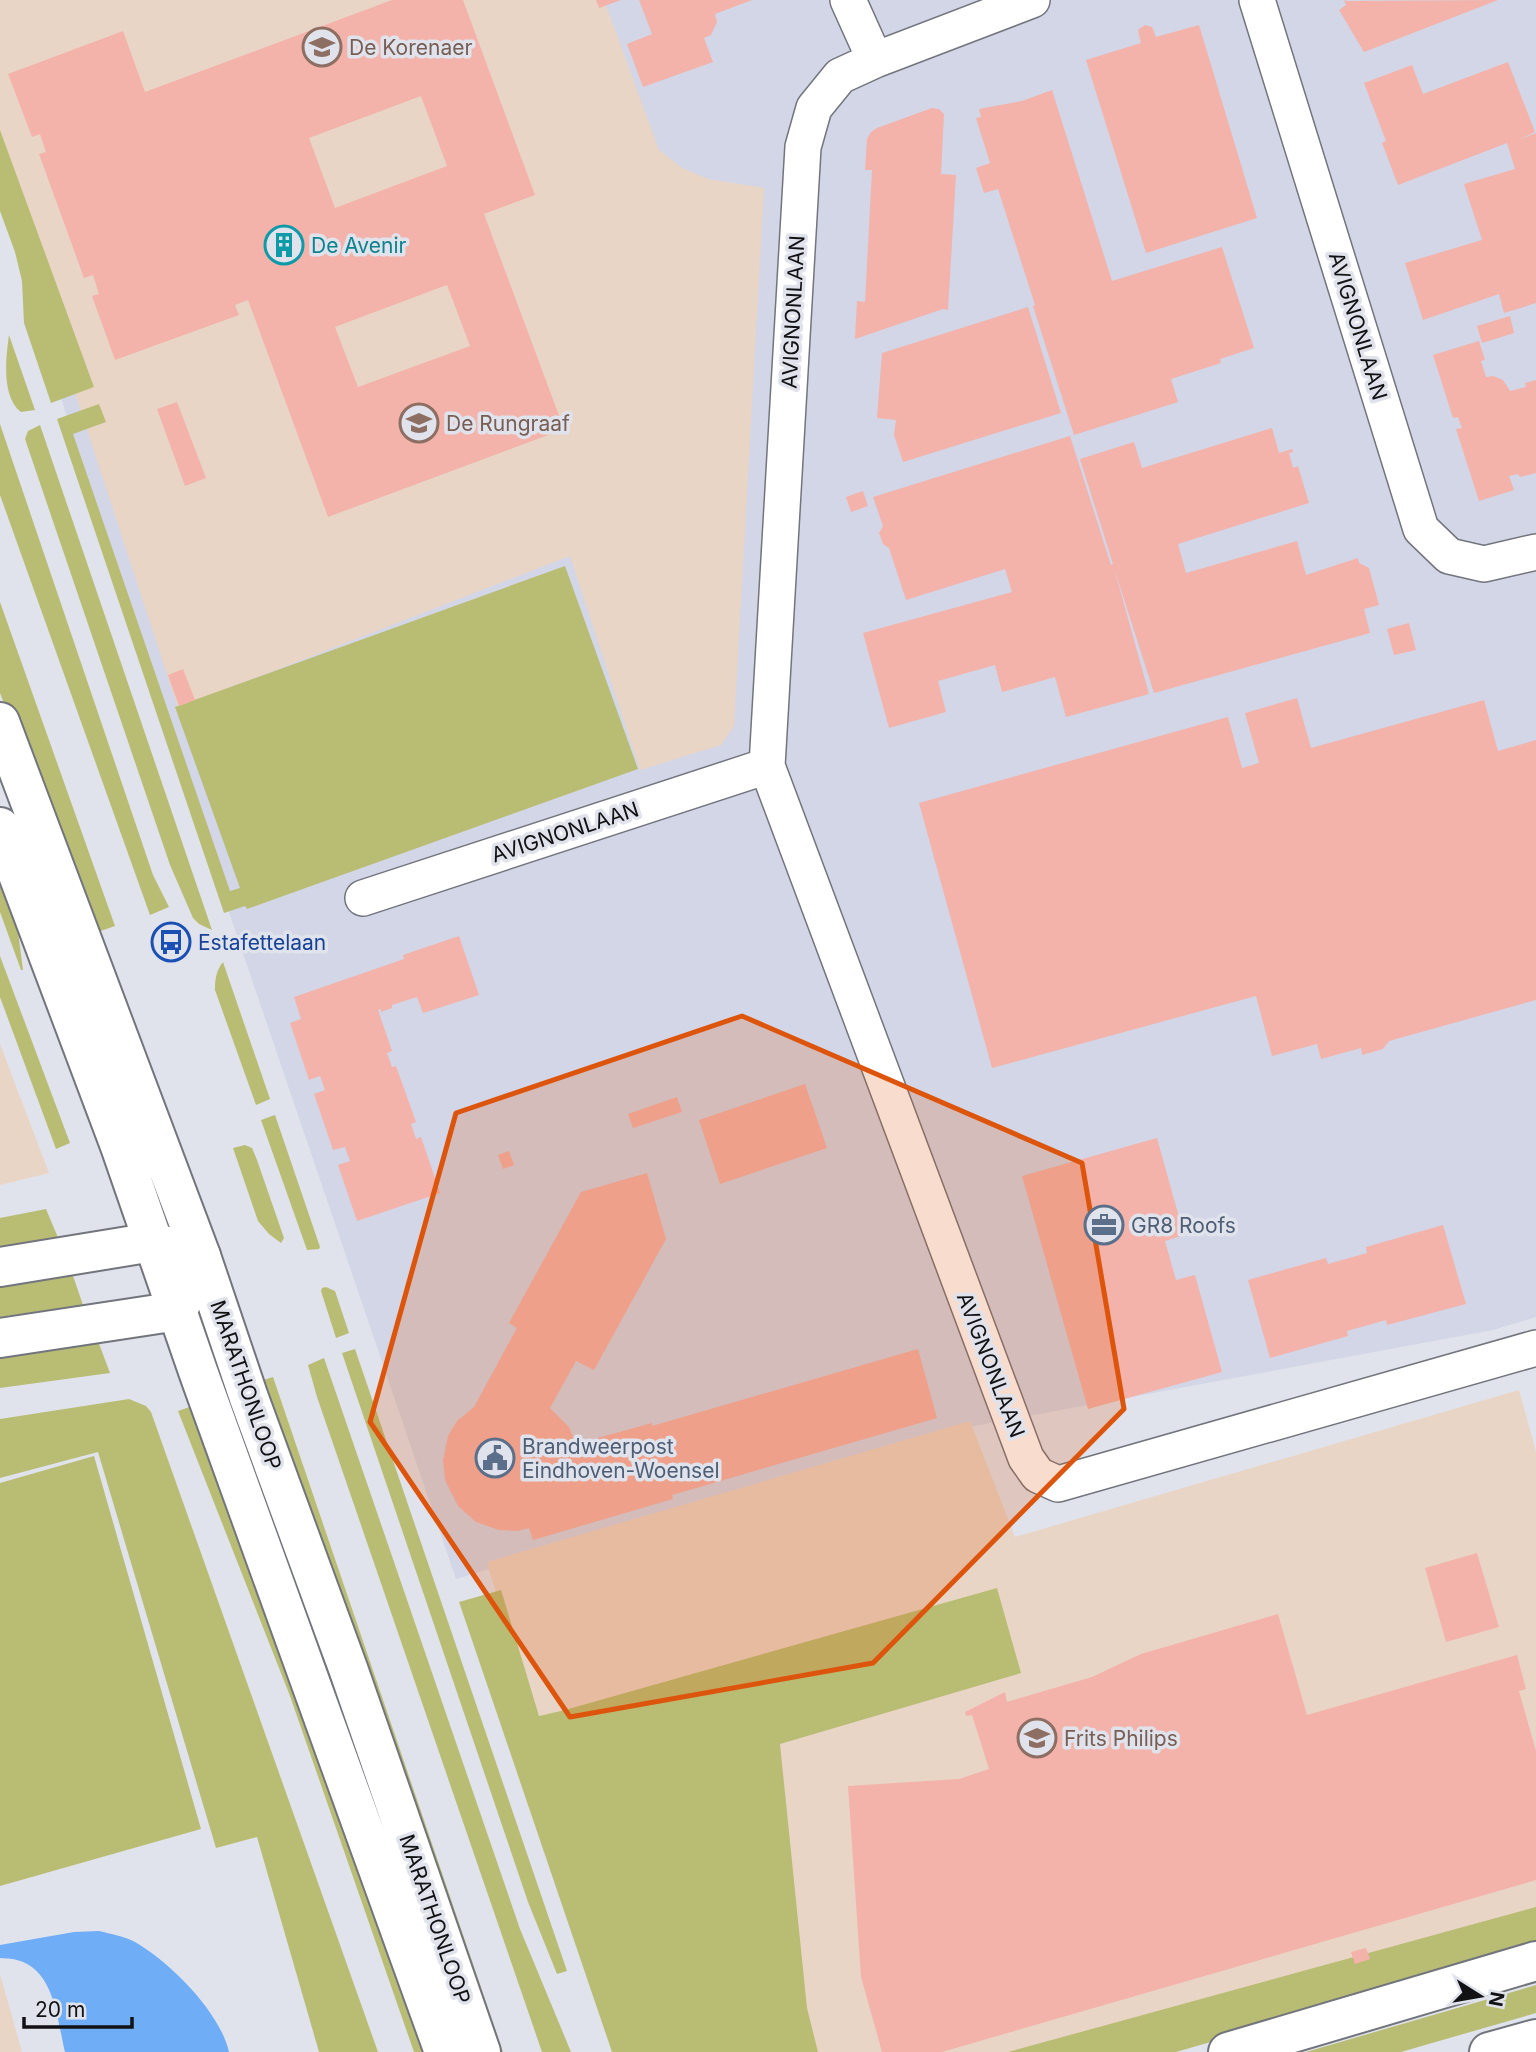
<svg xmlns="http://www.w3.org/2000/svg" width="1536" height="2052" font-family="Inter,sans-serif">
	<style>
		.built { fill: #d2d6e6 }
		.education { fill: #e9d5c6 }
		.green { fill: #b9bd74 }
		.water { fill: #6fadf7 }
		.building { fill: #f3b3aa; fill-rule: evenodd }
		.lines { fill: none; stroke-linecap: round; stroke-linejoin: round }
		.minor-casing { stroke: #73757d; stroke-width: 38 }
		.tertiary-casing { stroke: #73757d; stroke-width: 42 }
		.secondary-casing { stroke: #73757d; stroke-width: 42 }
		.minor { stroke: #fff; stroke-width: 35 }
		.tertiary { stroke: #fff; stroke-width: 38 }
		.secondary { stroke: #fff; stroke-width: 38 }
		.marked { fill: #dd550c; fill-opacity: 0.2; stroke: #dd550c; stroke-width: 5; stroke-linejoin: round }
		.labels { text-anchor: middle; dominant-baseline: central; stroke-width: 7; stroke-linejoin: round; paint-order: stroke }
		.education-label { font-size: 21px; fill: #785e54; stroke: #e0e3eb; text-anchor: start }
		.culture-label { font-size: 21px; fill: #0d838f; stroke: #e0e3eb; text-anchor: start }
		.street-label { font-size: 21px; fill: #121215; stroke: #e0e3eb }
		.transit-label { font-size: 21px; fill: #164399; stroke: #e0e3eb; text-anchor: start }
		.service-label { font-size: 21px; fill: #4e5e75; stroke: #e0e3eb; text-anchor: start }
	</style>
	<rect width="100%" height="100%" fill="#e0e3eb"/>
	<!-- built -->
	<path class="built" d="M 0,0 L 1536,0 L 1536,1317 L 1493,1330 L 947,1431 L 456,1579 L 106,551 L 29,288 Z"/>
	<!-- education -->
	<path class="education" d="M 0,0 L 604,0 L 659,150 L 682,168 L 708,179 L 764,188 L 734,726 L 721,745 L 640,770 L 570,556 L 178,708 L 0,164 Z
		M 0,1044 L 49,1173 L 0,1185 Z
		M 1519,1390 L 1536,1452 L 1536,1914 L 1066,2052 L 630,2052 L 487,1562 L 970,1421 L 1015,1537 Z
		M 0,1974 L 22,2052 L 0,2052 Z"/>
	<!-- green -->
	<path class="green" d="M 0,130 L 94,387 L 51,403 L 24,323 L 22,281 L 15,252 L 0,211 Z
		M 9,335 L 35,410 L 21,412 C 1,397 6,357 9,335 Z
		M 99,404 L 106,422 L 73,434 L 230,891 L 240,888 L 175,707 L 565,566 L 638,769 L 247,909 L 245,906 L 224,913 L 57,419 Z
		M 0,424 L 153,875 L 169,907 L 150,915 L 0,495 Z
		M 40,425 L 212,930 L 199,924 L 193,918 L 170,865 L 25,439 L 28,431 Z
		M 0,602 L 115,926 L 92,934 L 0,693 Z
		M 0,863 L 14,901 L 23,970 L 21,970 L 0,912 Z
		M 0,956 L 70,1143 L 56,1149 L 0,997 Z
		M 223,962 L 270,1099 L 256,1105 L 215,990 C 215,979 216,971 223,962 Z
		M 275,1115 L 320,1247 L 319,1249 L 307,1250 L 261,1120 Z
		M 245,1145 L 252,1148 L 257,1160 L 284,1238 L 281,1243 L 269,1234 L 258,1221 L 233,1148 Z
		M 46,1209 L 59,1240 L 0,1248 L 0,1218 Z
		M 72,1273 L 83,1305 L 0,1317 L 0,1284 Z
		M 326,1287 L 335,1291 L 349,1333 L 336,1338 L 321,1291 L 322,1288 Z
		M 98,1341 L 110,1373 L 0,1388 L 0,1356 Z
		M 355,1349 L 567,1971 L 557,1974 L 528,1902 L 342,1353 Z
		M 324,1358 L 520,1929 L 571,2052 L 542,2052 L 317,1397 L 308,1365 Z
		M 273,1377 L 503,2052 L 491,2052 L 257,1382 Z
		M 129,1399 L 146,1406 L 151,1412 L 378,2052 L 319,2052 L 257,1837 L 216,1848 L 98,1452 L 0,1478 L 0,1419 Z
		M 198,1404 L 429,2052 L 414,2052 L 290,1696 L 178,1411 Z
		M 94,1456 L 201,1829 L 0,1886 L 0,1483 Z
		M 997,1588 L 1021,1673 L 780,1744 L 807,2008 L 818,2052 L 612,2052 L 459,1602 L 501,1590 L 539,1716 L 565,1710 Z
		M 1536,1907 L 1536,1948 L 1176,2052 L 1008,2052 Z
		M 1536,1985 L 1536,2013 L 1401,2052 L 1306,2052 Z"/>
	<!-- water -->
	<path class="water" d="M 99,1931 C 111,1934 124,1936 135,1942 C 170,1962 220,2012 229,2052 L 65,2052 C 57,2020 55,1970 17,1960 C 12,1958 5,1959 0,1958 L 0,1945 L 74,1932 Z"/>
	<!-- building -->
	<path class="building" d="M 392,0 L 463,0 L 535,195 L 484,214 L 564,429 L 328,517 L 248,300 L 235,305 L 239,315 L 115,360 L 92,296 L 99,294 L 93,275 L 84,278 L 39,154 L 46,152 L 40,134 L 32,137 L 8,74 L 123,31 L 145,92 ZM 421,96 L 447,166 L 335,208 L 309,138 ZM 447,285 L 470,346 L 358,387 L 335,327 Z
		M 596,0 L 621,0 L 599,8 Z
		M 639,0 L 752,0 L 715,14 L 717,22 L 711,35 L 704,38 L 713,62 L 643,87 L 627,44 L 652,34 Z
		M 1344,0 L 1347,1 L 1498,0 L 1364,52 L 1339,10 L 1346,5 Z
		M 1145,25 L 1152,27 L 1156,37 L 1199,25 L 1257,218 L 1146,253 L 1086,60 L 1141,43 L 1138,30 Z
		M 1508,62 L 1535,132 L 1518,140 L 1536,133 L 1536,303 L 1504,313 L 1499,294 L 1423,320 L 1405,263 L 1482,240 L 1464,184 L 1515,169 L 1507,143 L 1398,185 L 1382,143 L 1386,141 L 1364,83 L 1412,65 L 1423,94 Z
		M 1052,90 L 1112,281 L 1222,247 L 1254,348 L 1220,359 L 1221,363 L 1171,379 L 1178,402 L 1074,435 L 1033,306 L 1035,305 L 998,189 L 984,193 L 976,168 L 990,163 L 976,118 L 981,117 L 979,109 L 1022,101 Z
		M 932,108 L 939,109 L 944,114 L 941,174 L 956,175 L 948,310 L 943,309 L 855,339 L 857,301 L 865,302 L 872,170 L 865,170 L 867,139 L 871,132 L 877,128 Z
		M 1028,307 L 1061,413 L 903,462 L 894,435 L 896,420 L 877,418 L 882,353 Z
		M 1510,316 L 1514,333 L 1482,343 L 1477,326 Z
		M 1479,341 L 1485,360 L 1481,361 L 1486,377 L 1493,376 L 1503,380 L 1510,391 L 1526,387 L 1525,383 L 1536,380 L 1536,473 L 1520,477 L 1518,474 L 1509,476 L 1514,490 L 1479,501 L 1456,429 L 1462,428 L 1458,417 L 1453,418 L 1433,355 Z
		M 177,402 L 206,478 L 185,486 L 157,409 Z
		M 1272,428 L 1279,453 L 1292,449 L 1293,452 L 1289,453 L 1293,468 L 1298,466 L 1309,503 L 1178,544 L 1186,573 L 1297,541 L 1306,575 L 1358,558 L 1359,563 L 1369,568 L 1379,605 L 1364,609 L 1370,633 L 1154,693 L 1114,568 L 1149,694 L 1066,717 L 1055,677 L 1002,692 L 995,665 L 938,681 L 946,712 L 889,728 L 863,633 L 1012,592 L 1005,569 L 906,600 L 889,548 L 883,544 L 879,533 L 883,526 L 873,497 L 1070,436 L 1111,565 L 1113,564 L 1080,459 L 1134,442 L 1142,468 Z
		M 863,491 L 868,506 L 851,512 L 846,497 Z
		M 1409,623 L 1416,650 L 1394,655 L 1387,629 Z
		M 183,669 L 195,700 L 179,706 L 168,675 Z
		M 1297,698 L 1311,748 L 1484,700 L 1498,751 L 1536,740 L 1536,1000 L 1389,1041 L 1383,1049 L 1362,1055 L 1361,1048 L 1321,1059 L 1317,1044 L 1272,1056 L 1256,996 L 992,1068 L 919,803 L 1228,717 L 1242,768 L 1259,763 L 1245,713 Z
		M 459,936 L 479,995 L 423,1013 L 417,997 L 392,1005 L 392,1008 L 381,1012 L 381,1009 L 378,1010 L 392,1051 L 387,1053 L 392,1067 L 396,1066 L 416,1122 L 411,1124 L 416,1139 L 421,1137 L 440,1193 L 357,1221 L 338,1165 L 350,1161 L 345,1147 L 333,1150 L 314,1094 L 325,1090 L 320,1076 L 309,1080 L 290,1023 L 301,1019 L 294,997 L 404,959 L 403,955 Z
		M 805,1084 L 827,1148 L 720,1184 L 699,1120 Z
		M 677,1097 L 682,1112 L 633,1128 L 628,1114 Z
		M 1157,1138 L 1184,1235 L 1165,1241 L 1176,1280 L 1195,1275 L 1222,1372 L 1088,1409 L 1022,1176 Z
		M 509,1151 L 514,1165 L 503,1169 L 498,1155 Z
		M 647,1173 L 666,1239 L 594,1370 L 576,1361 L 550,1408 L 569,1427 L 576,1444 L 652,1423 L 652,1426 L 918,1349 L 937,1418 L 672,1495 L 673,1499 L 533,1540 L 529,1528 L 517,1531 L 499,1530 L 476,1522 L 458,1506 L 445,1480 L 443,1460 L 448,1436 L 457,1421 L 474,1407 L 517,1328 L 509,1323 L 581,1192 Z
		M 1443,1225 L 1466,1304 L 1387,1325 L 1386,1320 L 1347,1331 L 1348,1336 L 1270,1358 L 1248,1280 L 1326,1258 L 1328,1264 L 1367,1253 L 1366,1247 Z
		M 1477,1553 L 1499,1627 L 1446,1642 L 1425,1568 Z
		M 1278,1614 L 1307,1715 L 1517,1655 L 1526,1689 L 1519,1691 L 1536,1751 L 1536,1880 L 942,2052 L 882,2052 L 861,1977 L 848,1786 L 959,1779 L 989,1769 L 972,1715 L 966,1716 L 965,1712 L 1005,1692 L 1007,1702 L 1092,1677 L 1141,1654 Z
		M 1366,1948 L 1370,1959 L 1355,1964 L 1351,1952 Z"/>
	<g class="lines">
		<defs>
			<path id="minor" d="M 848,0 L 875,60
				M 1032,0 L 875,60 L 840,76 L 814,108 L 803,147 L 767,766 L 1026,1458 L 1038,1475 L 1058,1484 L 1536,1348
				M 1257,0 L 1421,529 L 1449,556 L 1484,564 L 1536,552
				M 363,898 L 767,766"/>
			<path id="tertiary" d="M 0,1267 L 153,1242 L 201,1256 L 178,1311 L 0,1338
				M 1228,2052 L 1536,1961
				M 1489,2052 L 1536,2039"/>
			<path id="secondary" d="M 0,722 L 201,1256 L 249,1398 L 349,1671 L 481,2052
				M 0,827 L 120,1146 L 199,1374 L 444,2052"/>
		</defs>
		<!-- minor casing -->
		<use href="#minor" class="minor-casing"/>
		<!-- tertiary casing -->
		<use href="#tertiary" class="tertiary-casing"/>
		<!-- secondary casing -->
		<use href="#secondary" class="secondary-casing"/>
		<!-- minor -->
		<use href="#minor" class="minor"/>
		<!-- tertiary -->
		<use href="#tertiary" class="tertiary"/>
		<!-- secondary -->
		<use href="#secondary" class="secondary"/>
	</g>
	<!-- marked area -->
	<path class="marked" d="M 742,1016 L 1082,1163 L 1124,1409 L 873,1663 L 570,1717 L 370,1422 L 456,1113 Z"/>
	<!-- icons -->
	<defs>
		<symbol id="school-ring" viewBox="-11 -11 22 22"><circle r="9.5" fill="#e0e3eb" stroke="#8d6e63" stroke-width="1.5"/><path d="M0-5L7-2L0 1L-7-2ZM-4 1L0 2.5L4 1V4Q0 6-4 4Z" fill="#8d6e63"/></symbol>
		<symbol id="building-ring" viewBox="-11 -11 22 22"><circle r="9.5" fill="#e0e3eb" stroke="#0f9aa8" stroke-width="1.5"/><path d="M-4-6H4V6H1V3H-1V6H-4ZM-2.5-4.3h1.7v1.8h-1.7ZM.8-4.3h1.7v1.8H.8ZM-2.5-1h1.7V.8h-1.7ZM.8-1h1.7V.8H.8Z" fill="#0f9aa8"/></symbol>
		<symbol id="bus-ring" viewBox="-11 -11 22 22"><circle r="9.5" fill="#e0e3eb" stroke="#1a4fb4" stroke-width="1.5"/><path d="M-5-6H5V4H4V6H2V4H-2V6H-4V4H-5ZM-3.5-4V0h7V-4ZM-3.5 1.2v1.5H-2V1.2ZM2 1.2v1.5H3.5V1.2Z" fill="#1a4fb4"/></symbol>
		<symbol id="office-ring" viewBox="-11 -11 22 22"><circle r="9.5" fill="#e0e3eb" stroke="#5c6f8a" stroke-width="1.5"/><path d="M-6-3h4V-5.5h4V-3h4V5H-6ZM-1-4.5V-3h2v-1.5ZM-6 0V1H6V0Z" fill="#5c6f8a"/></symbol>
		<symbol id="civic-ring" viewBox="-11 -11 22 22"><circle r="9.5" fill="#e0e3eb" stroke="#5c6f8a" stroke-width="1.5"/><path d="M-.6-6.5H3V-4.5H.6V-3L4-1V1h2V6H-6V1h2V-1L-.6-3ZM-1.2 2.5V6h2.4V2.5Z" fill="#5c6f8a"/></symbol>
	</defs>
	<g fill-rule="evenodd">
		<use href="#school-ring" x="300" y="25" width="44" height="44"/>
		<use href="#building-ring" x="262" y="223" width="44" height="44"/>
		<use href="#school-ring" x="397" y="401" width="44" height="44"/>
		<use href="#bus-ring" x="149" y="920" width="44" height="44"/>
		<use href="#office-ring" x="1082" y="1203" width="44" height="44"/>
		<use href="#civic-ring" x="473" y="1436" width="44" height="44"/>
		<use href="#school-ring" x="1015" y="1716" width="44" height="44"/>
	</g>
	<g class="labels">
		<!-- education labels -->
		<g class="education-label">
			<text x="349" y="47">De Korenaer</text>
			<text x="446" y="423">De Rungraaf</text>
			<text x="1064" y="1738">Frits Philips</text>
		</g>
		<!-- culture labels -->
		<g class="culture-label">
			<text x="311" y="245">De Avenir</text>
		</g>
		<!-- street labels -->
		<g class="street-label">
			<text transform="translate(793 312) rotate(-87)">AVIGNONLAAN</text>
			<text transform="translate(1358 326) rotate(73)">AVIGNONLAAN</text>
			<text transform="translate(565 832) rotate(-18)">AVIGNONLAAN</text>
			<text transform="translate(991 1365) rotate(69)">AVIGNONLAAN</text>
			<text transform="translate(246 1385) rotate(71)">MARATHONLOOP</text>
			<text transform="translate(435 1919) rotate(71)">MARATHONLOOP</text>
		</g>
		<!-- transit labels -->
		<g class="transit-label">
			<text x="198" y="942">Estafettelaan</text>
		</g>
		<!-- service labels -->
		<g class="service-label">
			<text x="1131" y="1225">GR8 Roofs</text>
			<text x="522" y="1446">Brandweerpost<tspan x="522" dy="24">Eindhoven-Woensel</tspan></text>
		</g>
	</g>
	<!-- north arrow -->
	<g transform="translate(1480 1996) rotate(101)" stroke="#e0e3eb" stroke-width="5" paint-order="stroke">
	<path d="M0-5L12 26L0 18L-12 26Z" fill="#121215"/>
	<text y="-10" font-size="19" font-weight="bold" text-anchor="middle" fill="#121215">N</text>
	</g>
	<!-- scale -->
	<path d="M24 2017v10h108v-10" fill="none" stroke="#121215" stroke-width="3.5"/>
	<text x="35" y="2017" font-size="21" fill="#121215" stroke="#e0e3eb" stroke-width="5" paint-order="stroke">20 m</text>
</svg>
